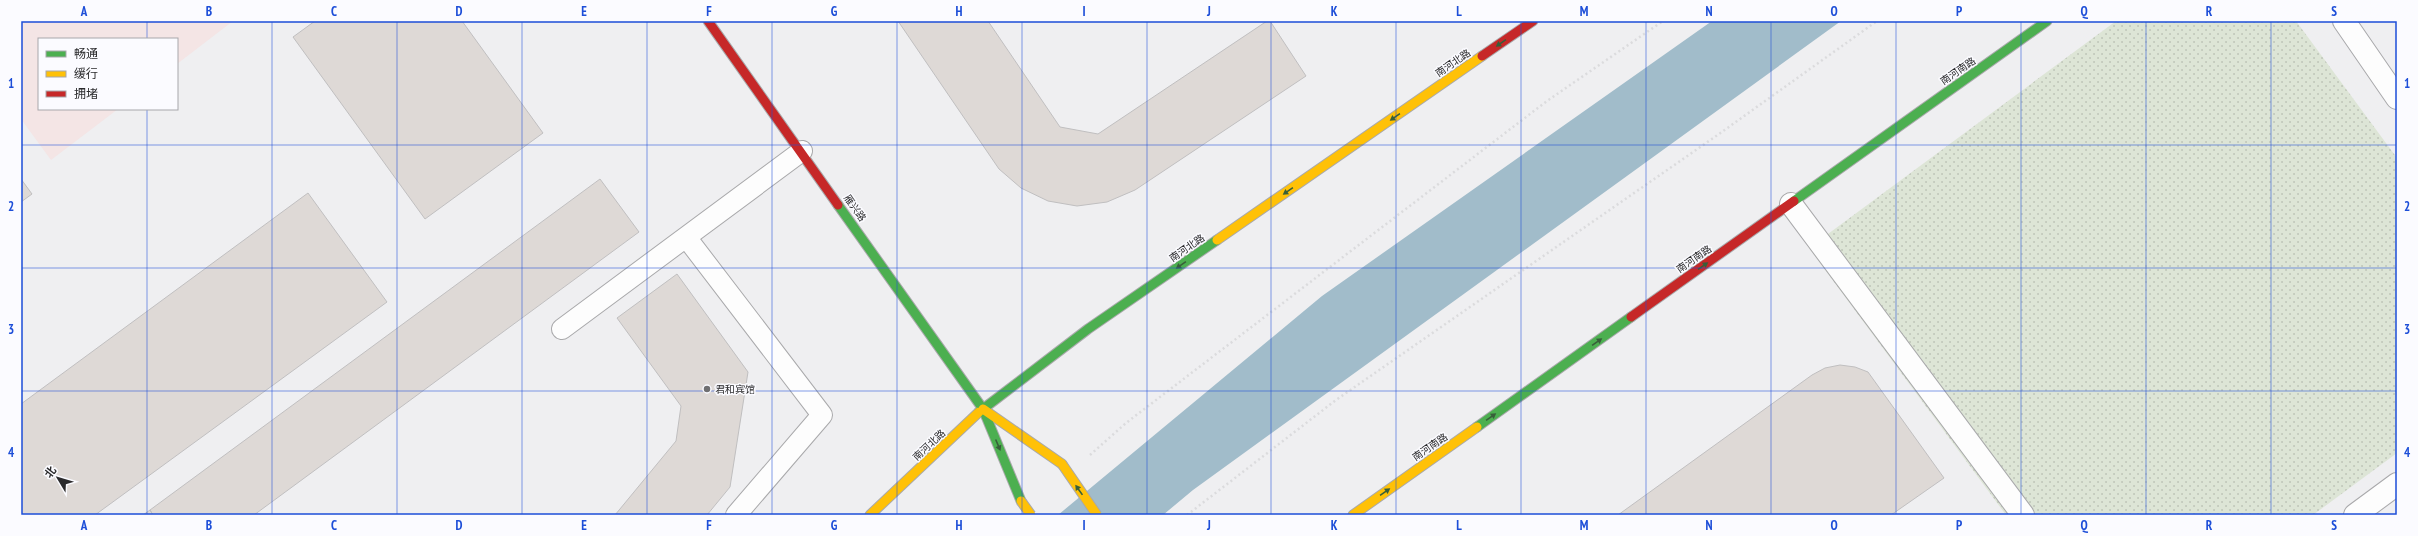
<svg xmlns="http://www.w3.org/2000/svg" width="2418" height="536" font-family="'PT Sans Narrow','Noto Sans SC',sans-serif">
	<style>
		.commercial { fill: #f4e5e5 }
		.green { fill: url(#green-dots) }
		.water { fill: #a1bcca }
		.building { fill: #ded9d6; stroke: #c0bfc0 }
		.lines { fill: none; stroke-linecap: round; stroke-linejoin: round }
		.lane-casing { stroke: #a9a9ab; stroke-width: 22 }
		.street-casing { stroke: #a9a9ab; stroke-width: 24 }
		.fast-casing { stroke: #a9a9ab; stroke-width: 11 }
		.slow-casing { stroke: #a9a9ab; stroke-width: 11 }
		.jam-casing { stroke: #a9a9ab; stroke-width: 11 }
		.path { stroke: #dbdbdd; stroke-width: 2.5; stroke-dasharray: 2 3; stroke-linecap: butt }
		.lane { stroke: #fdfdfd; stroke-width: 20 }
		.street { stroke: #fdfdfd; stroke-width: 22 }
		.fast { stroke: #4caf50; stroke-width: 9 }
		.slow { stroke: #ffc107; stroke-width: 9 }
		.jam { stroke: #c62828; stroke-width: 9 }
		.slow-bridge-casing { stroke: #a9a9ab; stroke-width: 11; stroke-linecap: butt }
		.slow-bridge { stroke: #ffc107; stroke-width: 9 }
		.oneway { fill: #385f3a }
		.grid { fill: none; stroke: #1d4ed8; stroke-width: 1; stroke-opacity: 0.55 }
		.poi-dot { fill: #6f6f71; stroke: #fbfbff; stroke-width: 1.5 }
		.labels { text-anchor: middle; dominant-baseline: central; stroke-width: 3; stroke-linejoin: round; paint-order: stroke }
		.street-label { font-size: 10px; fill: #2a2a2c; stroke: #fbfbff }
		.poi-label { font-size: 10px; fill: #2a2a2c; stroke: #fbfbff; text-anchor: start }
		.neatline { fill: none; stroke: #1d4ed8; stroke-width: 1.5 }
		.grid-label { font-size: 13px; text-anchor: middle; font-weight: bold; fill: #1d4ed8 }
	</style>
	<defs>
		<pattern id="green-dots" width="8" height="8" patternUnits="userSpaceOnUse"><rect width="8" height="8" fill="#dde5d6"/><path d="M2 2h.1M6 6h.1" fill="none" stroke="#bec5b8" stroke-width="1.8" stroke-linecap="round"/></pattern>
	</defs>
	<rect width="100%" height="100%" fill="#efeff1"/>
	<!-- commercial -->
	<path class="commercial" d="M 21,21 L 233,21 L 177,64 L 177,39 L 39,39 L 39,109 L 118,109 L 51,160 L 21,119 Z"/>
	<!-- green -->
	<path class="green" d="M 2116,21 L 2296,21 L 2397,158 L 2397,453 L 2313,515 L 2006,515 L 1809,248 Z"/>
	<!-- water -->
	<path class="water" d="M 1712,21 L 1841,21 L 1193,490 L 1163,515 L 1058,515 L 1322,296 Z"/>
	<!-- building -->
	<path class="building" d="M 315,21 L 462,21 L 543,133 L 425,219 L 293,37 Z
		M 898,21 L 988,21 L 1060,127 L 1098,134 L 1267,21 L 1270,21 L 1306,76 L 1135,190 L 1107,202 L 1077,206 L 1048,201 L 1021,188 L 999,169 Z
		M 21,179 L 32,194 L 21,202 Z
		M 600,179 L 639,232 L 254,515 L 153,515 L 150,510 Z
		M 308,193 L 387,302 L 95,515 L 21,515 L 21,404 Z
		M 677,274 L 748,372 L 730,487 L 707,515 L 615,515 L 676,441 L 681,406 L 617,318 Z
		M 1840,365 L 1855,367 L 1868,372 L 1944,478 L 1891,515 L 1618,515 L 1812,375 L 1825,368 Z
		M 150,510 L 153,515 L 143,515 Z"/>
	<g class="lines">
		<defs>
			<path id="lane" d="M 686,237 L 822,415 L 736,515
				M 562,329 L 802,151"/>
			<path id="street" d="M 2344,21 L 2397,98
				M 1791,204 L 2023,515
				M 2355,515 L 2397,484"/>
			<path id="fast" d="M 1794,201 L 2047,21
				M 838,205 L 983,409 L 1021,501
				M 979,412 L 1088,329 L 1217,240
				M 1477,427 L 1631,317"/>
			<path id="slow" d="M 1217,240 L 1482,56
				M 983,409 L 1062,464
				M 870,515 L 979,412
				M 1353,515 L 1477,427"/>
			<path id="jam" d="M 708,21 L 838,205
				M 1482,56 L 1533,21
				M 1631,317 L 1794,201"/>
		</defs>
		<!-- lane casing -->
		<use href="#lane" class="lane-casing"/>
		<!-- street casing -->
		<use href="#street" class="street-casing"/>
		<!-- fast casing -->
		<use href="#fast" class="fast-casing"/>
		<!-- slow casing -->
		<use href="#slow" class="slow-casing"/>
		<!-- jam casing -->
		<use href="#jam" class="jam-casing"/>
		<!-- path -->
		<path class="path" d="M 1090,455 L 1126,423 L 1547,101 L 1663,21
			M 1187,515 L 1336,400 L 1719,134 L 1877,21"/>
		<!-- lane -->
		<use href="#lane" class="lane"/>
		<!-- street -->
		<use href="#street" class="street"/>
		<!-- fast -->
		<use href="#fast" class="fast"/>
		<!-- slow -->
		<use href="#slow" class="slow"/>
		<!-- jam -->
		<use href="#jam" class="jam"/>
		<defs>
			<path id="slow-bridge" d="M 1062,464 L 1097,515
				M 1021,501 L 1031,515"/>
		</defs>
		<!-- slow-bridge casing -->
		<use href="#slow-bridge" class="slow-bridge-casing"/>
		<!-- slow-bridge -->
		<use href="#slow-bridge" class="slow-bridge"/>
	</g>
	<!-- one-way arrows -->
	<defs><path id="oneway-solid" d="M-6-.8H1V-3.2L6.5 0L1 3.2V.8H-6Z"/></defs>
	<g class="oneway">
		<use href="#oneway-solid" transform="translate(1501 43) rotate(145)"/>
		<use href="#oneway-solid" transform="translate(1395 117) rotate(145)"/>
		<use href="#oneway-solid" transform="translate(1288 191) rotate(145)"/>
		<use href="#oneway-solid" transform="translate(1181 265) rotate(145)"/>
		<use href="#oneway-solid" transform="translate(1703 266) rotate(-35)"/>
		<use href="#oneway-solid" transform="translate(1597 342) rotate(-35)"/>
		<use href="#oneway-solid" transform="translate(1491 417) rotate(-35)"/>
		<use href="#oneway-solid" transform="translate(998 445) rotate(67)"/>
		<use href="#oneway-solid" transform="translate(1079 490) rotate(-125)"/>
		<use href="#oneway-solid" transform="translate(1385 492) rotate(-35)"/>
	</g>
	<!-- grid -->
	<path class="grid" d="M 147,21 L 147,39M 272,21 L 272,515M 397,21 L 397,515M 522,21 L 522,515M 647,21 L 647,515M 772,21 L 772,515M 897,21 L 897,515M 1022,21 L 1022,515M 1147,21 L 1147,515M 1271,21 L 1271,515M 1396,21 L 1396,515M 1521,21 L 1521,515M 1646,21 L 1646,515M 1771,21 L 1771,515M 1896,21 L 1896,515M 2021,21 L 2021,515M 2146,21 L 2146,515M 2271,21 L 2271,515M 147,109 L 147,515M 21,145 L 2397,145M 21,268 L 2397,268M 21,391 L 2397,391"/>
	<!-- markers -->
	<circle class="poi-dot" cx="707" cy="389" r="4"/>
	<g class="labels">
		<!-- street labels -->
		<g class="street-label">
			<text transform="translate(1453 63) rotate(-35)">南河北路</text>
			<text transform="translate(1958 71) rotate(-35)">南河南路</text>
			<text transform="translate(855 208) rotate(55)">雁兴路</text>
			<text transform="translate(1187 248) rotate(-35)">南河北路</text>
			<text transform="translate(1694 259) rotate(-35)">南河南路</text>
			<text transform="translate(929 445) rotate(-43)">南河北路</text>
			<text transform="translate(1430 447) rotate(-35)">南河南路</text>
		</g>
		<!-- poi labels -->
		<g class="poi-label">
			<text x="715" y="389">君和宾馆</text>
		</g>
	</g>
	<!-- border -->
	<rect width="2418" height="536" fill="none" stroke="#fbfbff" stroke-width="44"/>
	<!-- legend -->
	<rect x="38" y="38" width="140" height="72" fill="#fbfbff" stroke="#a7a7ab"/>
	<rect x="46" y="51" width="20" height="6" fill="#4caf50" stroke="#a7a7ab"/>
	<text x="74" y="58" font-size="12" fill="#2a2a2c">畅通</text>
	<rect x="46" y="71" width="20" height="6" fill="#ffc107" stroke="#a7a7ab"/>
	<text x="74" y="78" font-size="12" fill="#2a2a2c">缓行</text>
	<rect x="46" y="91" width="20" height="6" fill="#c62828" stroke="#a7a7ab"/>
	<text x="74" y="98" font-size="12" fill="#2a2a2c">拥堵</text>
	<!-- north arrow -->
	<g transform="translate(58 478) rotate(308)" stroke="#fbfbff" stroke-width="3" paint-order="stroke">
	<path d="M0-3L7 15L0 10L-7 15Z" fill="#2a2a2c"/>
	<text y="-6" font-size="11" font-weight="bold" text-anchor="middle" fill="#2a2a2c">北</text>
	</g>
	<rect x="22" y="22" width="2374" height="492" class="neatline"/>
	<g class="grid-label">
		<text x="84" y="16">A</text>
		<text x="209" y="16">B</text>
		<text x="334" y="16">C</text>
		<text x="459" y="16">D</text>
		<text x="584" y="16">E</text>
		<text x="709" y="16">F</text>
		<text x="834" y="16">G</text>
		<text x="959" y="16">H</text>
		<text x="1084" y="16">I</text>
		<text x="1209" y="16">J</text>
		<text x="1334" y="16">K</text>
		<text x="1459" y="16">L</text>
		<text x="1584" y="16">M</text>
		<text x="1709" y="16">N</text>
		<text x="1834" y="16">O</text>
		<text x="1959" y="16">P</text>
		<text x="2084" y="16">Q</text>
		<text x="2209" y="16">R</text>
		<text x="2334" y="16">S</text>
		<text x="11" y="88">1</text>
		<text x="2407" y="88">1</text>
		<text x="11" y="211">2</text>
		<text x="2407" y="211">2</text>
		<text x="11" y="334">3</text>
		<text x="2407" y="334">3</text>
		<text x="11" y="457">4</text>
		<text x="2407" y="457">4</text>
		<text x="84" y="530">A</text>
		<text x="209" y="530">B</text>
		<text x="334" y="530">C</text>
		<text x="459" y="530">D</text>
		<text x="584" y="530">E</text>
		<text x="709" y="530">F</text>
		<text x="834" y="530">G</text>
		<text x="959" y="530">H</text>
		<text x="1084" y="530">I</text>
		<text x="1209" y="530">J</text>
		<text x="1334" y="530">K</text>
		<text x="1459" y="530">L</text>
		<text x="1584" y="530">M</text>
		<text x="1709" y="530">N</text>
		<text x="1834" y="530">O</text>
		<text x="1959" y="530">P</text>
		<text x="2084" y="530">Q</text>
		<text x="2209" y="530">R</text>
		<text x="2334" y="530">S</text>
	</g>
</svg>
